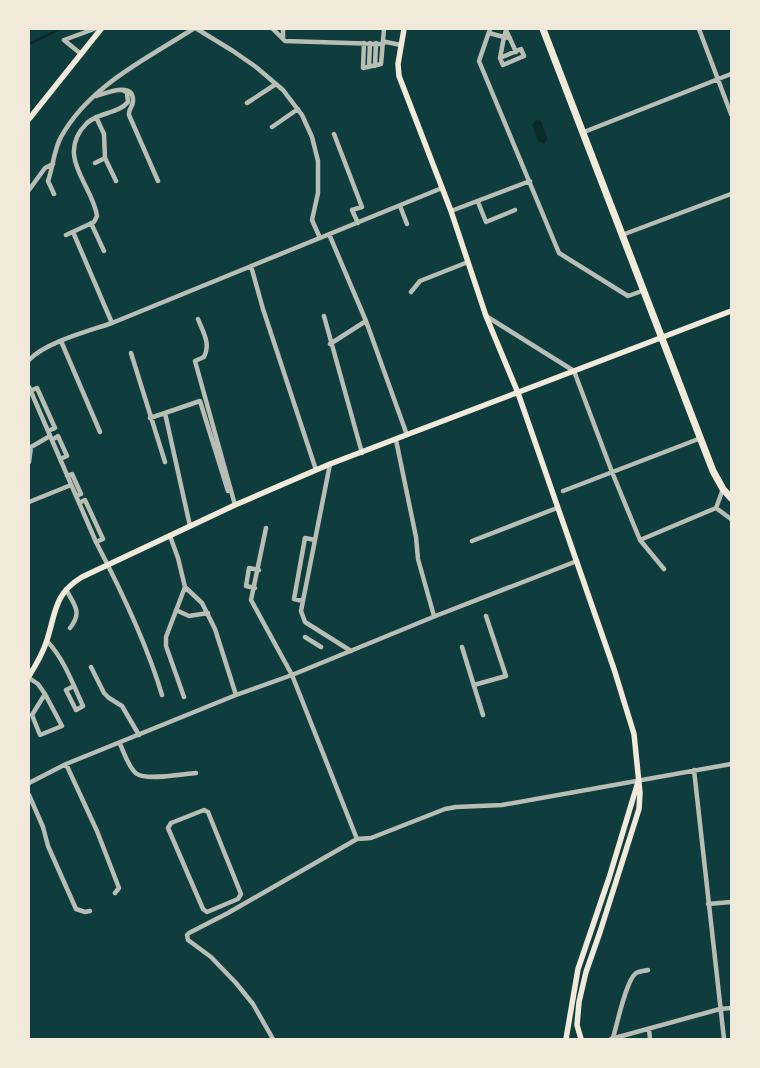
<svg xmlns="http://www.w3.org/2000/svg" width="760" height="1068" font-family="'Times New Roman',serif">
	<style>
		.water { fill: #0a2a2b }
		.lines { fill: none; stroke-linecap: round; stroke-linejoin: round }
		.stream { stroke: #0a2a2b; stroke-width: 2.5 }
		.minor { stroke: #b8beb3; stroke-width: 4.5 }
		.secondary { stroke: #f1e9da; stroke-width: 5.5 }
		.primary { stroke: #f1e9da; stroke-width: 7 }
	</style>
	<rect width="100%" height="100%" fill="#0f3d3e"/>
	<!-- water -->
	<path class="water" d="M 536,120 L 541,121 L 547,138 L 546,142 L 544,144 L 538,141 L 532,125 Z"/>
	<g class="lines">
		<!-- stream -->
		<path class="stream" d="M 29,44 L 60,29"/>
		<!-- minor -->
		<path class="minor" d="M 197,29 L 233,51 L 256,67 L 283,90 L 302,115 L 312,137 L 318,161 L 318,193 L 312,220 L 320,238
			M 273,29 L 285,41 L 380,44 L 386,42 L 401,45
			M 490,29 L 479,61 L 559,253 L 628,296 L 642,291
			M 699,29 L 731,114
			M 489,33 L 504,37 L 500,58 L 503,65 L 524,56 L 521,49 L 500,58
			M 283,38 L 283,29
			M 510,38 L 504,37 L 506,30 L 516,52
			M 364,43 L 363,68 L 381,64 L 384,29
			M 81,54 L 64,40 L 94,29
			M 375,66 L 376,43
			M 369,67 L 370,43
			M 96,96 C 106,93 134,81 133,101 C 133,107 128,109 129,115 L 158,181
			M 247,103 L 276,84
			M 96,117 L 104,134 L 105,158
			M 272,127 L 298,109
			M 584,132 L 731,74
			M 334,134 L 362,207 L 352,210 L 358,223
			M 95,163 L 105,158 L 116,181
			M 29,190 L 45,168 L 53,164
			M 54,194 L 48,181 C 53,167 54,149 61,137 C 89,86 146,59 193,29
			M 478,202 L 486,222 L 515,210
			M 400,206 L 407,224
			M 451,211 L 530,181
			M 91,223 L 104,251
			M 73,232 L 112,323
			M 329,234 L 366,321 L 407,435
			M 66,235 L 94,222 L 97,216 C 93,185 54,156 87,123 C 99,112 118,114 128,102 L 127,93 L 123,90 L 118,90
			M 622,235 L 731,194
			M 251,266 L 263,309 L 316,470
			M 411,292 L 420,281 L 468,262
			M 324,316 L 362,453
			M 486,316 L 574,371 L 612,472 L 640,540 L 664,569
			M 198,319 C 203,332 211,344 204,357 L 195,361 L 235,505
			M 61,341 L 100,432
			M 330,344 L 366,321
			M 131,353 L 165,462
			M 29,360 C 46,342 89,331 112,323 L 442,188
			M 29,387 L 96,542 C 121,590 147,644 162,695
			M 30,391 L 37,388 L 55,428 L 48,431
			M 150,418 L 165,413
			M 52,440 L 58,436 L 67,456 L 60,459
			M 396,440 L 416,537 L 418,559 L 434,616
			M 29,462 L 31,447 L 50,436
			M 330,464 L 301,611 L 305,622 L 351,651
			M 67,476 L 72,474 L 81,494 L 76,496
			M 563,491 L 701,438
			M 29,502 L 71,485
			M 79,503 L 85,500 L 103,539 L 96,542
			M 716,508 L 731,519
			M 190,526 L 165,413 L 200,401 L 228,491
			M 266,528 L 251,600 L 292,675 L 357,839
			M 170,536 L 178,558 L 185,587 L 202,603 L 215,629 L 236,695
			M 640,540 L 716,508 L 723,489
			M 472,541 L 557,508
			M 255,588 L 246,586 L 249,568 L 259,570
			M 66,589 C 74,606 83,611 70,628
			M 303,601 L 294,599 L 305,538 L 315,540
			M 176,610 L 189,616 L 208,613
			M 305,637 L 321,647
			M 47,641 C 64,659 73,684 83,706 L 76,710 L 66,690 L 74,686
			M 462,647 L 483,715
			M 91,667 L 104,693 L 109,698 L 122,706 L 139,735
			M 29,678 L 38,684 L 45,694 L 32,715 L 40,735 L 62,726 L 45,694
			M 474,685 L 506,676 L 486,616
			M 184,697 L 166,646 L 166,637 L 185,587
			M 120,744 C 124,752 129,769 137,774 C 147,781 183,774 196,773
			M 66,764 L 97,831 L 119,888 L 115,893
			M 694,770 L 724,1039
			M 29,783 L 66,764 L 236,695 L 292,675 L 438,615 L 577,561
			M 29,795 L 43,827 L 48,846 L 76,909 L 85,912 L 90,911
			M 204,810 L 208,812 L 241,894 L 238,899 L 207,912 L 203,909 L 168,828 L 171,823 Z
			M 708,904 L 731,902
			M 649,1029 L 650,1039
			M 613,1038 C 617,1025 626,980 636,973 C 640,971 644,971 648,970
			M 273,1039 L 253,1004 L 236,983 L 211,957 L 188,940 L 187,935 L 189,933 L 228,913 L 357,839 L 371,838 L 445,809 L 456,807 L 502,805 L 731,764
			M 611,1039 L 720,1009 L 731,1008"/>
		<!-- secondary -->
		<path class="secondary" d="M 404,29 L 398,64 L 399,76 L 451,211 L 486,316 L 518,393 L 614,669 L 634,734 L 640,793 L 639,809 L 600,932 L 586,972 L 579,1002 L 577,1025 L 581,1039
			M 29,119 L 101,29
			M 29,676 C 36,665 43,653 47,640 C 56,612 54,594 82,577 L 235,505 L 330,464 L 731,311
			M 566,1039 L 578,969 L 609,878 L 638,782"/>
		<!-- primary -->
		<path class="primary" d="M 543,29 L 713,471 L 723,489 L 731,498"/>
	</g>
	<!-- border -->
	<rect width="760" height="1068" fill="none" stroke="#f1e9da" stroke-width="60"/>
</svg>
